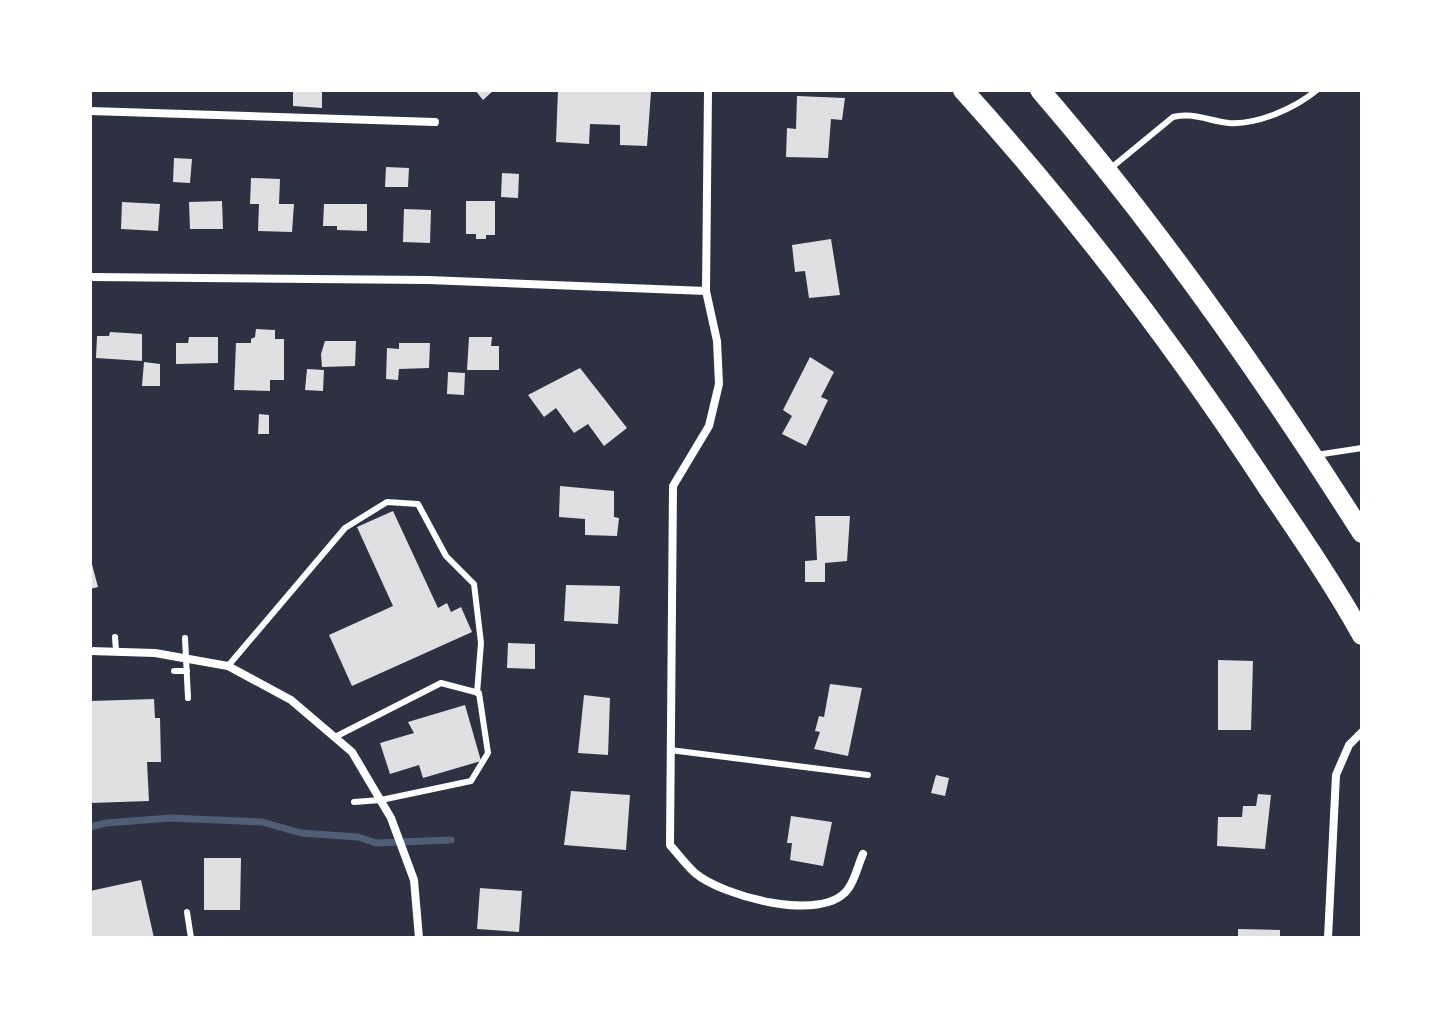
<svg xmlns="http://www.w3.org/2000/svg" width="1452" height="1028" font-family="Manrope,sans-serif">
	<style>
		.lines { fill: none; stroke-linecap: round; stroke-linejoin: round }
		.stream { stroke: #4f5d75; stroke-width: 7 }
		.building { fill: #e0e0e3 }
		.service { stroke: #fff; stroke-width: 6 }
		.minor { stroke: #fff; stroke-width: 8 }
		.primary { stroke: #fff; stroke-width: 20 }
	</style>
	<rect width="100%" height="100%" fill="#2d3142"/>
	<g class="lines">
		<!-- stream -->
		<path class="stream" d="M 90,827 L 106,823 L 171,818 L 262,822 L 301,833 L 358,837 L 376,843 L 451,840"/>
	</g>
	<!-- building -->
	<path class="building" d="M 293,90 L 322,90 L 322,108 L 293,106 Z
		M 475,90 L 494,90 L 483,100 Z
		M 558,90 L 651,92 L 647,146 L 620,145 L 620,125 L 590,124 L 589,144 L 556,142 Z
		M 797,96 L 845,98 L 842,120 L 831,119 L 828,158 L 786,157 L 787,128 L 796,129 Z
		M 174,158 L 192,159 L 190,183 L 173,182 Z
		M 386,167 L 409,168 L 408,187 L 385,187 Z
		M 502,173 L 519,174 L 518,198 L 501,197 Z
		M 251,178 L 280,179 L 279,204 L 294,204 L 292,232 L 258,231 L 259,204 L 250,204 Z
		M 222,201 L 223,229 L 190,229 L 189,202 Z
		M 466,201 L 495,201 L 495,235 L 486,235 L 486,239 L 476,239 L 476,234 L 466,234 Z
		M 122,202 L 160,204 L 158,231 L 121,229 Z
		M 324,204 L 367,204 L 367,231 L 337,230 L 337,226 L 323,226 Z
		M 404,209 L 431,210 L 430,243 L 403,242 Z
		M 831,239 L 840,295 L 809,298 L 805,271 L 795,272 L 792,245 Z
		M 256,329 L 275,330 L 275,339 L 284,339 L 284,380 L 270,380 L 270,391 L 234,390 L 236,343 L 251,343 L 251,339 L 255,337 Z
		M 110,332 L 142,334 L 142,361 L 96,358 L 97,336 L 109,336 Z
		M 189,337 L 218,337 L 218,363 L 176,364 L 176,343 L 188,343 Z
		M 469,337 L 492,337 L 491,346 L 499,346 L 499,370 L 467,370 Z
		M 325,341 L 356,341 L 355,366 L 322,367 L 321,354 Z
		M 399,343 L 430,343 L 429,368 L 399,369 L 398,380 L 386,379 L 387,348 L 399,349 Z
		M 810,357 L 834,372 L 821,397 L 828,400 L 806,446 L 782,434 L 792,416 L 783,410 Z
		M 144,362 L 160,364 L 160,386 L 142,386 Z
		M 580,368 L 627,428 L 604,446 L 588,424 L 574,433 L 556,408 L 544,417 L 528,395 Z
		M 307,369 L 324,370 L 323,391 L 305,390 Z
		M 448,372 L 465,373 L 464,395 L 447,394 Z
		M 259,414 L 269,415 L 269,434 L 258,434 Z
		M 560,486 L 614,491 L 614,517 L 619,518 L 617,536 L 585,535 L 585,519 L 559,517 Z
		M 393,511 L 438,608 L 447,603 L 451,612 L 461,607 L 472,632 L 352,686 L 329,635 L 393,606 L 357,527 Z
		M 815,516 L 850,516 L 847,561 L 825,563 L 825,582 L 805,582 L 805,561 L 817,560 Z
		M 90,557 L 98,587 L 90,589 Z
		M 566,585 L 620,586 L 618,624 L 564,621 Z
		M 508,643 L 535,644 L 535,669 L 507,668 Z
		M 1218,660 L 1253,661 L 1251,730 L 1218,730 Z
		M 830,684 L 862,688 L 848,756 L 814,749 L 820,732 L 815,731 L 819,716 L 824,717 Z
		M 584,695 L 610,698 L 608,755 L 578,753 Z
		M 154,699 L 155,718 L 160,718 L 161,762 L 147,762 L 149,801 L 90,803 L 90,701 Z
		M 465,705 L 481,761 L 423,778 L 419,765 L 390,774 L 380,743 L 414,733 L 408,722 Z
		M 936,775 L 949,778 L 945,796 L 931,793 Z
		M 571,791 L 630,795 L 626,850 L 564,845 Z
		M 1258,794 L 1271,795 L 1265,849 L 1217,846 L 1218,817 L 1242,817 L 1243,806 L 1256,806 Z
		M 791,816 L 832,822 L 823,866 L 790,860 L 792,843 L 787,843 Z
		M 204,858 L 241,858 L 240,910 L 204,910 Z
		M 141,880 L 154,938 L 90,938 L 90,891 Z
		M 480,888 L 522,891 L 519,932 L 477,929 Z
		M 1238,929 L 1280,930 L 1280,938 L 1238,938 Z"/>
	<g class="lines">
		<!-- service -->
		<path class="service" d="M 1111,168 L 1173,117 C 1193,112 1209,121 1229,123 C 1258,125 1295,108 1317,90
			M 1316,455 L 1362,448
			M 115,637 L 116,651
			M 185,638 L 188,698
			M 228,666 L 345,528 L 387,502 L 418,504 L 446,556 L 474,584 L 481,643 L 477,693
			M 174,671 L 187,671
			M 335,737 L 441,683 L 479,693 L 488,753 L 471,781 L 381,800 L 354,802
			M 670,750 L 868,775
			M 187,912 L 191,938"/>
		<!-- minor -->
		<path class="minor" d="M 708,90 L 706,291 L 717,341 L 719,384 L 709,426 L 673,486 L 670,845 C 678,854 686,865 695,873 C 722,896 823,924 848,889 C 855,880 858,865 863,854
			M 90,111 L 435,122
			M 90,277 L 428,280 L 706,291
			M 90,651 L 155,653 L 228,666 L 291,700 L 352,752 L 391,818 L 414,880 L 419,938
			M 1328,938 L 1336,775 L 1349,745 L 1362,732"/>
		<!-- primary -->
		<path class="primary" d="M 963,90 C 1076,215 1178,350 1270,491 C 1302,538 1334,585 1362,635
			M 1040,90 C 1160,229 1264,378 1362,533"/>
	</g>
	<!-- border -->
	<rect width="1452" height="1028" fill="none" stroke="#ffffff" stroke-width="184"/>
</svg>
